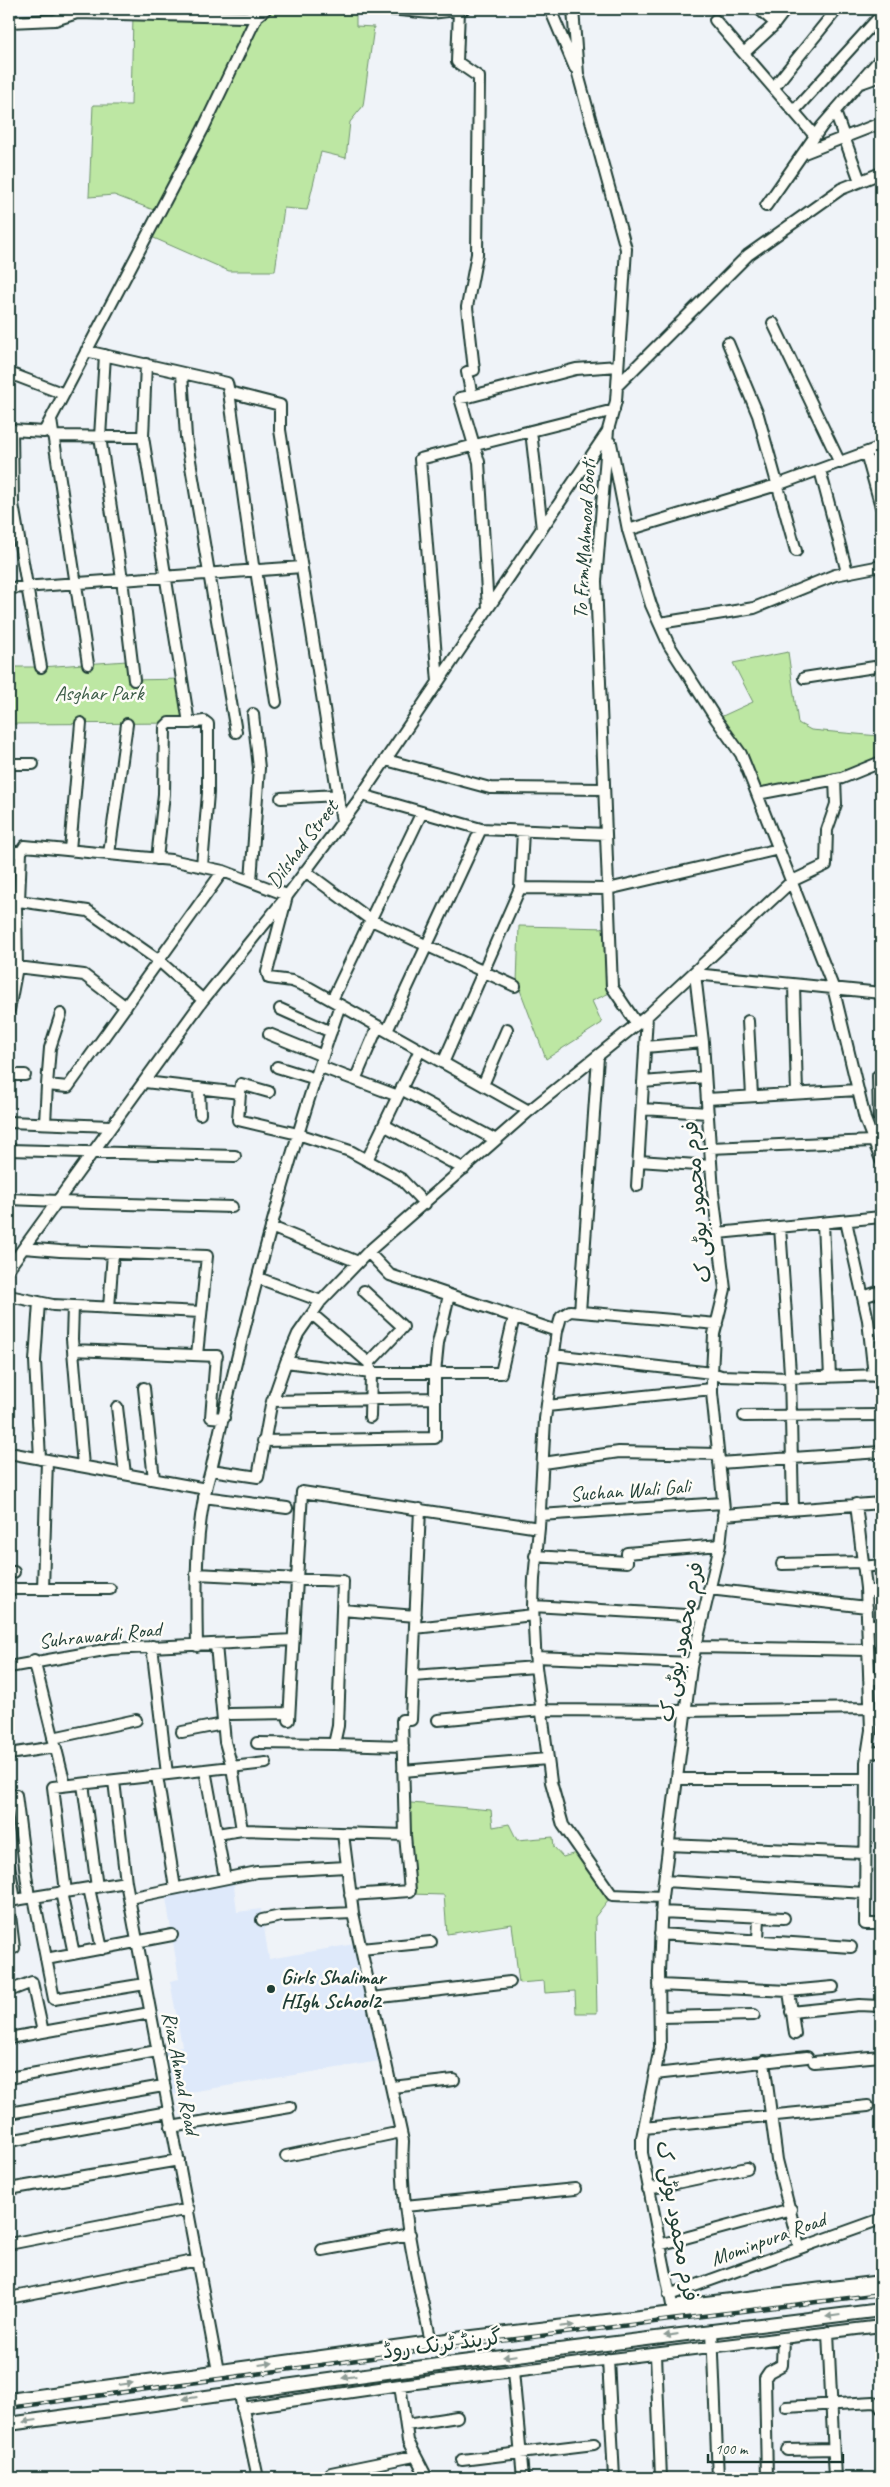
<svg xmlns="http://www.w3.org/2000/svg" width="890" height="2487" font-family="Caveat,'Playpen Sans Arabic',sans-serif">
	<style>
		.built { fill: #dee9fa }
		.green { fill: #bde7a3; stroke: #6e926c }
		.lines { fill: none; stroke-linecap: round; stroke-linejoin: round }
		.minor-casing { stroke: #1f3d34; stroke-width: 14 }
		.major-casing { stroke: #1f3d34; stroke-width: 16 }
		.minor { stroke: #fdfcf7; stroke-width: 10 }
		.major { stroke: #fdfcf7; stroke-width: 12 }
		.rail-casing { stroke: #1f3d34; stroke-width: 4.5 }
		.rail { stroke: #fdfcf7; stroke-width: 2.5; stroke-dasharray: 8; stroke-linecap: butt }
		.oneway { fill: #8e9c96 }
		.poi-dot { fill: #1f3d34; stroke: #fdfcf7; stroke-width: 2 }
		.labels { text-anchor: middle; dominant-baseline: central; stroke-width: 5; stroke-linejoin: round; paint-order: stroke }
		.street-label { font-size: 21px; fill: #1f3d34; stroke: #fdfcf7 }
		.park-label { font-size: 21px; fill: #3f5f4a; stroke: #fdfcf7 }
		.poi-label { font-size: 21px; font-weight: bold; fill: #1f3d34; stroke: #fdfcf7; text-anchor: start }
	</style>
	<rect width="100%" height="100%" fill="#eff3f8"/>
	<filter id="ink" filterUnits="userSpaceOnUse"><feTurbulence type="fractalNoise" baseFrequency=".02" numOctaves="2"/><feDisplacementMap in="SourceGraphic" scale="10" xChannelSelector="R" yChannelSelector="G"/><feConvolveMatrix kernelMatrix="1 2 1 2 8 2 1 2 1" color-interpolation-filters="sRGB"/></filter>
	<g filter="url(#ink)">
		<!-- built -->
		<path class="built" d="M 233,1877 L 237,1912 L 261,1909 L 269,1959 L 360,1943 L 386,2060 L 165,2096 L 157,2051 L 182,2046 L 170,1981 L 179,1979 L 165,1892 Z"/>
		<!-- green -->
		<path class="green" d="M 268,9 L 356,9 L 356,26 L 374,27 L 363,106 L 350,122 L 346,158 L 321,152 L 307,210 L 284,208 L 275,271 L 229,271 L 147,235 L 159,212 L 114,195 L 89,197 L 93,105 L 131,105 L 133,15 L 259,20 Z
			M 788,652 L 798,723 L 811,730 L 879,736 L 881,762 L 757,794 L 741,754 L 716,719 L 753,702 L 733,663 Z
			M 127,661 L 130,680 L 182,679 L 189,723 L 9,724 L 9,667 L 41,667 Z
			M 519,926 L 609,928 L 614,991 L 592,1001 L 602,1023 L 546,1059 L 517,982 Z
			M 400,1802 L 491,1810 L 493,1827 L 509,1824 L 517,1840 L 553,1837 L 554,1847 L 563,1857 L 582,1851 L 612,1895 L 595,1917 L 597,2013 L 576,2013 L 575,1991 L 545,1993 L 544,1981 L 519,1983 L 512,1924 L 447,1934 L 444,1895 L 410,1894 Z"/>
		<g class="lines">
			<defs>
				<path id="minor" d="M 389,9 L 431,13 L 464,9
					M 550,9 L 575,68
					M 573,9 L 578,74 L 626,249 L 616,401 L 608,430 L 596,581 L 612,987 L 637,1024
					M 759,9 L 775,23
					M 459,10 L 457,62 L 479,77 L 477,254 L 467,307 L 474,370 L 467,372 L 472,396 L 576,369 L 618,366
					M 715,20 L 815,136
					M 9,22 L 55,20 L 77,13 L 244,17 L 257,16 L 266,9
					M 745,52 L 773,26 L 786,9
					M 861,83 L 881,76
					M 774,87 L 837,9
					M 794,111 L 881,15
					M 835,112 L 860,181
					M 804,153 L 881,123
					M 766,206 L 822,126 L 881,58
					M 773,323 L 840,463
					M 728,343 L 758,415 L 796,551
					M 86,351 L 227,383 L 229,392 L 280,405 L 280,430 L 342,822
					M 105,355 L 100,437 L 122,579 L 134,680
					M 9,373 L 64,394
					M 182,373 L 186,437 L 236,732
					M 617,386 L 748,255 L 841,189 L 881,173
					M 229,392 L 253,565 L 256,570 L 276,702
					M 472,396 L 460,398 L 479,462 L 488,608
					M 51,420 L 88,664
					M 531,431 L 542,529
					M 53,436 L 143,437 L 146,364
					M 143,437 L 189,723 L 169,723 L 165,727 L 164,794 L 157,859
					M 611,443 L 628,530 L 651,605 L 669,645 L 716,719 L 741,754 L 757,794
					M 866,453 L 881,507
					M 820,470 L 847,572
					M 628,530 L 777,485 L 881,447
					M 9,588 L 302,567
					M 660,623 L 754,608 L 835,575 L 881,566
					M 41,667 L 13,504 L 12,430 L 44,432 L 203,129 L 257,16
					M 804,678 L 881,666
					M 438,682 L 420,459 L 614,410
					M 189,723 L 204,721 L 208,724 L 208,793 L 202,866
					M 386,760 L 490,788 L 604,789
					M 881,762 L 842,778 L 757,794 L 833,987 L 865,1119 L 881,1160
					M 9,764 L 33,764
					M 362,795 L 481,829 L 606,834
					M 281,798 L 338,795
					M 70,850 L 81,723
					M 9,852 L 21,852 L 25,846 L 171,860 L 223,871 L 284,894 L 287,896 L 267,972 L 269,978 L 292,981 L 310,988 L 529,1111
					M 109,854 L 127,724
					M 305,871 L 371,920 L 515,986
					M 251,881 L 259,768 L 253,714
					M 520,888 L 608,889 L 779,849
					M 19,901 L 88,911 L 158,960 L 203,1000
					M 17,967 L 84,975 L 126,1007
					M 695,974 L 881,993
					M 794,985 L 797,1093
					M 332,1000 L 422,812
					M 280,1009 L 331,1032
					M 9,1010 L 17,967 L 16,906 L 19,901 L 21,852
					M 748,1021 L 752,1096
					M 387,1031 L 481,829
					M 269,1034 L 323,1056
					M 645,1047 L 703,1042
					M 443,1063 L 520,888 L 523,831
					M 277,1067 L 316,1079
					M 321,1067 L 398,1096
					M 9,1075 L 25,1075
					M 355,1080 L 378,1026
					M 145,1082 L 240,1093 L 238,1120 L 298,1134 L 350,1151 L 401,1179 L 425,1204
					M 643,1082 L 705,1077
					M 47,1085 L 50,1048 L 61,1014
					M 483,1085 L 507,1029
					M 199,1088 L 200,1114
					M 401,1089 L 496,1140
					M 240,1093 L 241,1084 L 269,1092
					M 707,1099 L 858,1090
					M 642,1109 L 708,1113
					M 879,1117 L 878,1076 L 881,1075
					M 9,1122 L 110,1126
					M 45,1123 L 47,1085 L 68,1087 L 223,871
					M 384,1125 L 464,1169
					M 710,1148 L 872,1141
					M 9,1150 L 235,1156
					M 367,1160 L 420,1050
					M 639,1161 L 711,1166
					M 637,1186 L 647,1016
					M 9,1199 L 59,1201
					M 58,1202 L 232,1207
					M 846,1221 L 868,1320 L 874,1376
					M 823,1223 L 830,1377
					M 271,1227 L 358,1262
					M 780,1227 L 790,1373 L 793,1509
					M 718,1233 L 881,1217
					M 24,1248 L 60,1251 L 207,1256 L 197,1355
					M 368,1252 L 390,1275 L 557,1331
					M 9,1268 L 203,1000 L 287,896 L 357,802 L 608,431
					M 258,1278 L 321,1301
					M 364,1291 L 403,1327 L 369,1363
					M 9,1296 L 53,1305 L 201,1312
					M 863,1297 L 881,1291
					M 39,1302 L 35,1361 L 40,1459
					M 73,1306 L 72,1339 L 83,1466
					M 109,1308 L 113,1253
					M 580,1312 L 598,1057
					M 312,1314 L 369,1363 L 371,1373 L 370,1417
					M 73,1350 L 217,1356
					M 553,1355 L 712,1373 L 721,1376 L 790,1378 L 881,1375
					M 216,1356 L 211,1417 L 224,1418
					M 286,1362 L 371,1373 L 501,1373 L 514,1317
					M 144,1388 L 154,1479
					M 272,1401 L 435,1398
					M 547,1406 L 712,1389
					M 117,1407 L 125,1474
					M 744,1416 L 881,1415
					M 263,1441 L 435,1438 L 435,1373 L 438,1343 L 449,1295
					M 9,1453 L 206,1489
					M 543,1463 L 619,1452 L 718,1454
					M 719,1463 L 881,1452
					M 211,1470 C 246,1313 287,1157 340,1005
					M 204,1497 L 287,1508
					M 856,1504 L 866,1588 L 871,1730 L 866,1762 L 865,1924 L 881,1924
					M 540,1515 L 723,1503
					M 723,1515 L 881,1503
					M 535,1556 L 627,1562 L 627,1553 L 720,1545
					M 782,1564 L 862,1562
					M 863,1567 L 881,1565
					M 9,1572 L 14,1572
					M 196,1574 L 343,1581 L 338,1726 L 334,1744 L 403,1746
					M 9,1589 L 110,1589
					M 43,1589 L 47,1460
					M 709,1589 L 867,1607
					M 866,1591 L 881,1591
					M 533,1606 L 703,1616
					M 342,1610 L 416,1616
					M 868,1625 L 881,1625
					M 415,1628 L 533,1615
					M 216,1645 L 225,1742 L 232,1767 L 242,1830
					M 152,1646 L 167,1774
					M 197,1646 C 196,1588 194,1526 211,1470 L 258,1477 L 271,1405 L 286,1362 L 298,1334 L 321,1301 L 368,1252 L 529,1111 L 647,1016 L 792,881 L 826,865 L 827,830 L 836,804 L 835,779
					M 696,1647 L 868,1650
					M 535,1657 L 692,1663
					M 34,1660 L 65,1785
					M 9,1667 L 110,1649 L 293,1640
					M 413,1676 L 536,1667
					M 869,1679 L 881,1679
					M 230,1714 L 289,1713
					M 289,1720 L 302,1492 L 539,1528
					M 438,1720 L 541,1710 L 685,1711 L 870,1708
					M 182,1732 L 223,1724
					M 53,1738 L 136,1720
					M 257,1743 L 334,1744
					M 867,1753 L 881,1752
					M 9,1754 L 55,1747
					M 205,1770 L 225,1878
					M 403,1771 L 547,1759
					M 157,1776 L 175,1888
					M 677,1779 L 866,1779
					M 114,1781 L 126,1882 L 218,2371
					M 83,1784 L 97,1887
					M 16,1795 L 29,1898
					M 217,1834 L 242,1830 L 405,1835
					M 343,1834 L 353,1913 L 403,2141 C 399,2209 417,2275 431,2342
					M 668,1845 L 865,1853
					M 9,1865 L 15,1900
					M 664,1881 L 865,1893
					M 89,1888 L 102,1949
					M 61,1892 L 74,1954
					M 66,1892 L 53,1787 L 266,1763
					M 350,1895 L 410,1891 L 405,1835 L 402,1720 L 411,1720 L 420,1509
					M 34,1897 L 54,1999 L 145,1984
					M 662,1897 L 612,1895 L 563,1825 L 551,1782 L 536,1667 L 533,1606 L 534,1579 L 539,1528 L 545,1419 L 557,1331 L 561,1317 L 570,1311 L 717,1324
					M 129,1898 L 257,1872 L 346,1867
					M 9,1901 L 126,1882
					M 9,1907 L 14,1948 L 9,1949
					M 661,1912 L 784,1918
					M 262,1920 L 281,1916 L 353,1913
					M 660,1934 L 851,1947
					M 758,1940 L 759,1917
					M 361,1949 L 431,1942
					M 46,1959 L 172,1935
					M 659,1985 L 789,1991 L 833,1987
					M 9,1991 L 32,1982 L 43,2032
					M 789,1991 L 795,2034
					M 372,1998 L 510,1982
					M 791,2012 L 859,2005 L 881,2006
					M 661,2017 L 754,2015
					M 9,2038 L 150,2013
					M 764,2061 L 777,2160 L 799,2247
					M 814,2062 L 881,2056
					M 655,2074 L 807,2057
					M 9,2078 L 157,2051
					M 392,2087 L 454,2080
					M 9,2113 L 163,2086
					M 171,2127 L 290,2107
					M 644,2128 L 868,2106
					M 9,2141 L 168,2112
					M 286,2156 L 401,2132
					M 9,2189 L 179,2160
					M 648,2189 L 747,2168
					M 405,2206 L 575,2189
					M 9,2244 L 189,2209
					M 659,2245 L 791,2209
					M 322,2250 L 410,2234
					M 669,2295 L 881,2219
					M 9,2298 L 198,2260
					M 672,2306 L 881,2281
					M 674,2315 L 642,2153 L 642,2138 L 660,2047 L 659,1972 L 662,1897 L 691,1667 L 720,1545 L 724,1509 L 712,1393 L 712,1373 L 714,1334 L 725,1289 L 713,1192 L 703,1042 L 695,974
					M 712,2330 L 718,2478
					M 828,2332 L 835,2478
					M 656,2354 L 661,2478
					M 608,2359 L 614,2478
					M 513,2371 L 523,2478
					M 400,2385 L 408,2441 L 427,2478
					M 239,2391 L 258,2478
					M 786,2407 L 874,2402 L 879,2404 L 881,2408
					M 242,2408 L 400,2385 L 881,2326
					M 406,2425 L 457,2417
					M 787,2450 L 833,2449
					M 462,2460 L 594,2444
					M 331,2473 L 414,2456
					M 767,2478 L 765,2378 L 769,2372 L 782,2365 L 783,2338"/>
				<path id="major" d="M 9,2400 L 431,2342 L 881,2288
					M 9,2424 L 438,2365 L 881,2310"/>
			</defs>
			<!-- minor casing -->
			<use href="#minor" class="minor-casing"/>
			<!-- major casing -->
			<use href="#major" class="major-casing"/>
			<!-- minor -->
			<use href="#minor" class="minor"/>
			<!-- major -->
			<use href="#major" class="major"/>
			<defs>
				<path id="rail" d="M 9,2408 L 459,2346 L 881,2294"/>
			</defs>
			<!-- rail casing -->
			<use href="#rail" class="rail-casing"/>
			<!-- rail -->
			<use href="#rail" class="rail"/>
		</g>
		<!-- one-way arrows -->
		<defs><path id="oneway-solid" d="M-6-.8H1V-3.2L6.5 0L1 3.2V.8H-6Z" transform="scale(1.25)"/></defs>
		<g class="oneway">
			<use href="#oneway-solid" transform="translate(833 2316) rotate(173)"/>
			<use href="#oneway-solid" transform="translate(567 2326) rotate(-6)"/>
			<use href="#oneway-solid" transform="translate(671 2335) rotate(173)"/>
			<use href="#oneway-solid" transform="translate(510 2356) rotate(173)"/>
			<use href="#oneway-solid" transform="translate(266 2364) rotate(-8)"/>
			<use href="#oneway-solid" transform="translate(349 2377) rotate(172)"/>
			<use href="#oneway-solid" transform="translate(126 2384) rotate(-8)"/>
			<use href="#oneway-solid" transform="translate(190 2398) rotate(172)"/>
			<use href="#oneway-solid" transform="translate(30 2421) rotate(172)"/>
		</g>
	</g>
	<!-- markers -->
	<circle class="poi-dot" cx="271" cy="1989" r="5"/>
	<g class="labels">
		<!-- street labels -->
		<g class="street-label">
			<text transform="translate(584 539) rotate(-87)">To FrmMahmood Booti</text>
			<text transform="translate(302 844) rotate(-53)">Dilshad Street</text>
			<text transform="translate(697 1202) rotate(-95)">فرم محمود بوٹی ک</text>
			<text transform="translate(630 1490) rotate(-4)">Suchan Wali Gali</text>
			<text transform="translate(100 1635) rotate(-6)">Suhrawardi Road</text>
			<text transform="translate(681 1642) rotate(-79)">فرم محمود بوٹی ک</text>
			<text transform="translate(181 2073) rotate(79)">Riaz Ahmad Road</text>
			<text transform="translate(677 2221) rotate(80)">فرم محمود بوٹی ک</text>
			<text transform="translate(768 2239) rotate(-20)">Mominpura Road</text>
			<text transform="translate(442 2344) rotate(-7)">گرینڈ ٹرنک روڈ</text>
		</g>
		<!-- park labels -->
		<g class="park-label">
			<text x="99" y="693">Asghar Park</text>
		</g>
		<!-- poi labels -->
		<g class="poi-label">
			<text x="281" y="1977">Girls Shalimar<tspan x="281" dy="24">HIgh School2</tspan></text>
		</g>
	</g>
	<!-- margin -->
	<rect width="890" height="2487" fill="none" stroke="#fdfcf7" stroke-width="30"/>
	<rect x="15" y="15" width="860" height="2457" fill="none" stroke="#1f3d34" stroke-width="2" filter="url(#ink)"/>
	<!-- scale -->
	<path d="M708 2454v8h135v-8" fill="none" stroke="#1f3d34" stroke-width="2.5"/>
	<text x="715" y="2454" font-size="15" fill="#1f3d34" stroke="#fdfcf7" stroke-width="4" paint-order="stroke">100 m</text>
</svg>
